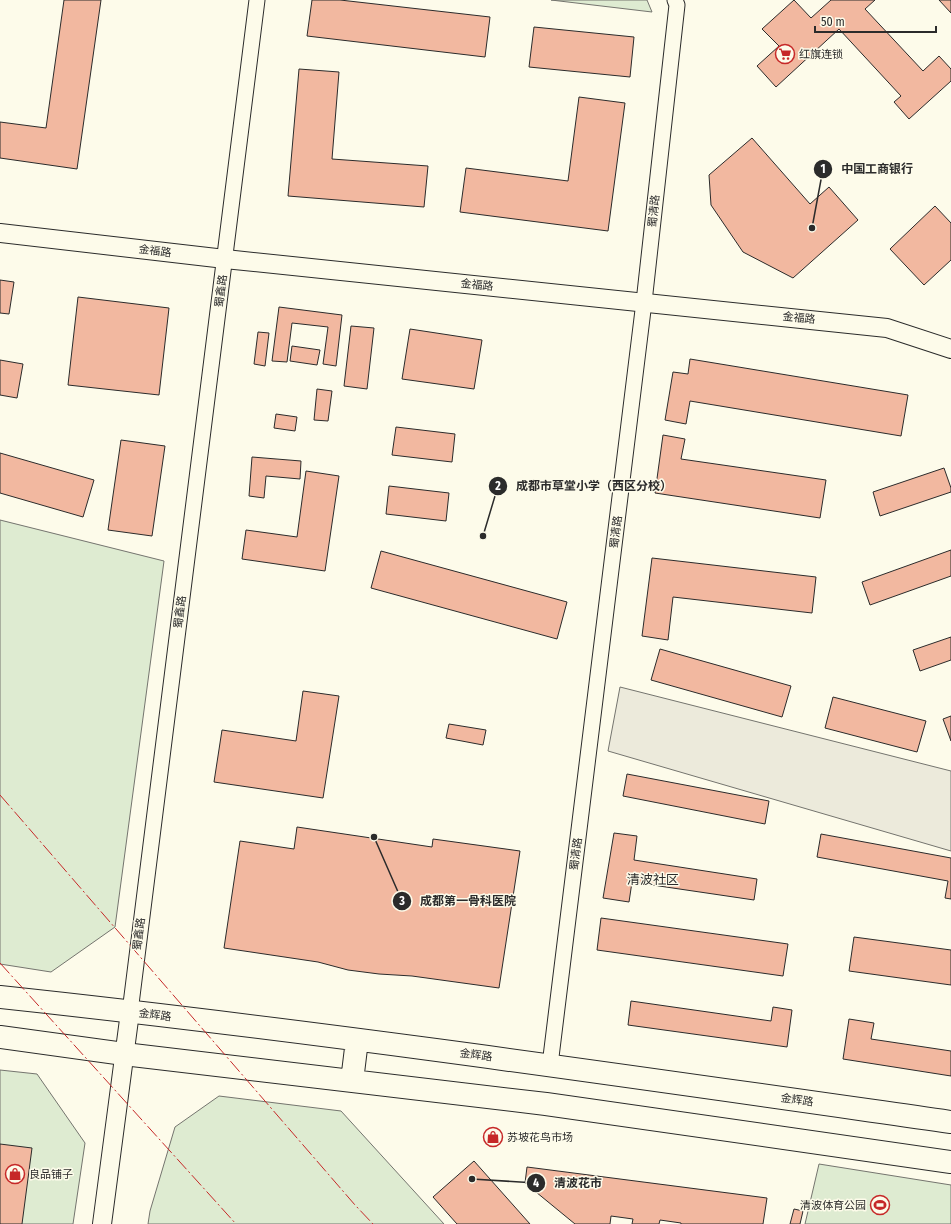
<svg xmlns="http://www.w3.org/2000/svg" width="951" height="1224" font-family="'Fira Sans Condensed','Noto Sans SC',sans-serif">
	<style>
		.green { fill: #deebd1; stroke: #74746e }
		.parking { fill: #eceadb; stroke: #74746e }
		.building { fill: #f2b8a0; stroke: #2b2b2b }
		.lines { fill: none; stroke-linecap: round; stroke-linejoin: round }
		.minor-casing { stroke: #2b2b2b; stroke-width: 17 }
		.tertiary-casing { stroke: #2b2b2b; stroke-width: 20 }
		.primary-casing { stroke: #2b2b2b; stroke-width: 24 }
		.minor { stroke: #fdfbea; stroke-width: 15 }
		.tertiary { stroke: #fdfbea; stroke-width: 18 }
		.primary { stroke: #fdfbea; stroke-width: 22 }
		.power { stroke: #c62828; stroke-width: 1; stroke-dasharray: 14 3 2 3; stroke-linecap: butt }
		.labels { text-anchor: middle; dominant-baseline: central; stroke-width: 3; stroke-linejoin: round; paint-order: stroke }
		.poi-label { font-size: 11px; fill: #2b2b2b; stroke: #fdfbea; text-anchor: start }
		.street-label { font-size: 11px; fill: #2b2b2b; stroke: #fdfbea }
		.quarter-label { font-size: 13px; fill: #2b2b2b; stroke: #fdfbea }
		.leader { fill: none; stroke: #2b2b2b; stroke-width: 1.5 }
		.callout-dot { fill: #2b2b2b; stroke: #fdfbea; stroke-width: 1.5 }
		.mark-label { font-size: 12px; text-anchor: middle; font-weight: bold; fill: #fff }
		.callout-label { font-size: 12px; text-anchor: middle; font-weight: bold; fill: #2b2b2b; stroke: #fdfbea; stroke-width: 3; stroke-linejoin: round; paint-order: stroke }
	</style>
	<rect width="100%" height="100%" fill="#fdfbea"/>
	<!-- green -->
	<path class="green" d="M 551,0 L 647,0 L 652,12 Z
		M 0,520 L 164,561 L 115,927 L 51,972 L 0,964 Z
		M 0,1070 L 37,1074 L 85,1143 L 73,1224 L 0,1224 Z
		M 219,1096 L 341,1111 L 444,1224 L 148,1224 L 150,1211 L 175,1127 Z
		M 819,1164 L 951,1185 L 951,1224 L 805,1224 Z"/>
	<!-- parking -->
	<path class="parking" d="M 620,687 L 951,771 L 951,851 L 608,751 Z"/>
	<!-- building -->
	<path class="building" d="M 64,0 L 101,0 L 77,169 L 0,158 L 0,122 L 46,128 Z
		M 312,0 L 340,0 L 490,17 L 485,57 L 307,36 Z
		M 794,0 L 811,18 L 831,0 L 875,0 L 865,9 L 923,71 L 939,56 L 951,69 L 951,81 L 909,119 L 894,102 L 901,96 L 839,29 L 776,87 L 757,66 L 779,46 L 762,29 Z
		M 939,0 L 951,0 L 951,13 Z
		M 534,27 L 634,37 L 630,77 L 529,67 Z
		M 299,69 L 339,72 L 332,159 L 428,166 L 424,207 L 288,196 Z
		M 579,97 L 625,103 L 608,231 L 460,212 L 466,168 L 568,181 Z
		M 752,138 L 810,204 L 829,187 L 858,220 L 793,278 L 743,252 L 711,205 L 709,175 Z
		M 935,206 L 951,223 L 951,260 L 924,285 L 890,249 Z
		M 0,280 L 14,282 L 9,314 L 0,313 Z
		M 78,297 L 169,308 L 159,395 L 68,385 Z
		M 279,307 L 342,315 L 336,366 L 323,364 L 328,327 L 292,323 L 287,362 L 272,361 Z
		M 351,326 L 374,328 L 367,389 L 344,386 Z
		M 410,329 L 482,340 L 474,389 L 402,379 Z
		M 258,332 L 269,333 L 265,366 L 254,364 Z
		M 292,346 L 320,350 L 317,365 L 290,361 Z
		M 690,359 L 908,395 L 901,436 L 690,401 L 686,424 L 665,420 L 673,372 L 688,374 Z
		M 0,360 L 23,364 L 17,398 L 0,395 Z
		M 317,389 L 332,391 L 328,421 L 314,420 Z
		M 276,414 L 297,417 L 295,431 L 274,428 Z
		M 396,427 L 455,434 L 452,462 L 392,455 Z
		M 663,435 L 685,439 L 681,459 L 826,480 L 820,518 L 655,493 Z
		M 121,440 L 165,446 L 152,536 L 108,530 Z
		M 0,453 L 94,480 L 83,517 L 0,493 Z
		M 252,457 L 301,461 L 300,479 L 266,476 L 264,498 L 249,496 Z
		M 944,468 L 951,488 L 951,492 L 880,516 L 873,492 Z
		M 306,471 L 339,476 L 325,571 L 242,559 L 246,530 L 297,537 Z
		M 389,486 L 449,493 L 446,521 L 386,514 Z
		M 951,550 L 951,576 L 870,605 L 862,582 Z
		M 381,551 L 567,602 L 557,639 L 371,588 Z
		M 652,558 L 816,577 L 812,613 L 673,597 L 668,640 L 642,636 Z
		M 951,637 L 951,660 L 920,671 L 913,650 Z
		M 660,649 L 791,686 L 782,717 L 651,680 Z
		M 303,691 L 339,696 L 323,798 L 214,782 L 222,730 L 296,741 Z
		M 833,697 L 926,721 L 917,752 L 825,728 Z
		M 951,716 L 951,741 L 943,719 Z
		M 449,724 L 486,730 L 483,745 L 446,738 Z
		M 627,774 L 769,801 L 765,824 L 623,796 Z
		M 297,827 L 432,847 L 433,839 L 520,851 L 499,988 L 412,976 L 379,974 L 348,970 L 318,962 L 224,948 L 240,841 L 294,849 Z
		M 614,833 L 637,836 L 634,860 L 757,879 L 754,900 L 632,882 L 629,902 L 603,898 Z
		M 821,834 L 951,858 L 951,899 L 945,898 L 948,881 L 817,857 Z
		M 601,918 L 788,944 L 783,976 L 597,950 Z
		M 854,937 L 951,950 L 951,985 L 849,971 Z
		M 631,1001 L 771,1021 L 773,1007 L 792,1010 L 787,1047 L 628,1025 Z
		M 849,1019 L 874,1023 L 871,1039 L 951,1051 L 951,1076 L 843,1059 Z
		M 0,1144 L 32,1148 L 22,1224 L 0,1224 Z
		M 474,1161 L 530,1224 L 457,1224 L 433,1197 Z
		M 527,1167 L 767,1198 L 763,1224 L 681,1224 L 681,1223 L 660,1220 L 659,1224 L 632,1224 L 633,1219 L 611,1216 L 610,1224 L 575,1224 L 525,1183 Z
		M 794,1209 L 803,1211 L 800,1224 L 790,1224 Z"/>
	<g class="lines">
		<defs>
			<path id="minor" d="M 130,1012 L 257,0
				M 550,1065 L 644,302 L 677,5 L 675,0"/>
			<path id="tertiary" d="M 0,233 L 225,259 L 887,328 L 951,349
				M 102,1224 L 130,1012"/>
			<path id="primary" d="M 0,997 C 318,1031 634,1077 951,1122
				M 0,1037 L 124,1054 L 546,1104 L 951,1162
				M 352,1081 L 357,1040"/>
		</defs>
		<!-- minor casing -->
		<use href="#minor" class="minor-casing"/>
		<!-- tertiary casing -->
		<use href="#tertiary" class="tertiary-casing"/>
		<!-- primary casing -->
		<use href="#primary" class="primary-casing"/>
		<!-- minor -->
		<use href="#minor" class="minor"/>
		<!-- tertiary -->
		<use href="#tertiary" class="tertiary"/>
		<!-- primary -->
		<use href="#primary" class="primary"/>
		<!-- power -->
		<path class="power" d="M 0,795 L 355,1205 L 373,1224
			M 0,963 L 236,1224"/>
	</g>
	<!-- icons -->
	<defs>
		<symbol id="supermarket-ring" viewBox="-11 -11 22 22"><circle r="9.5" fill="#fdfbea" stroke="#c62828" stroke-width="1.5"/><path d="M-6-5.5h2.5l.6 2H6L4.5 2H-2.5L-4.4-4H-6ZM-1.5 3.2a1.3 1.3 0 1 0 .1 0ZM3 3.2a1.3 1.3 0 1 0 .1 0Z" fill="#c62828"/></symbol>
		<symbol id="shop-ring" viewBox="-11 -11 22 22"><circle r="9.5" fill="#fdfbea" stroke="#c62828" stroke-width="1.5"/><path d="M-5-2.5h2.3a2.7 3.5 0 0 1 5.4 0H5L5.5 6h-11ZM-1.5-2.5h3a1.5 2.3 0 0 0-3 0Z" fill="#c62828"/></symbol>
		<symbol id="stadium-ring" viewBox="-11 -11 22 22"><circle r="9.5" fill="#fdfbea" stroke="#c62828" stroke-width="1.5"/><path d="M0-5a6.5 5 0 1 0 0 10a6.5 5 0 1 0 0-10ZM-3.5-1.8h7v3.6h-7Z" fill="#c62828"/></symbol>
	</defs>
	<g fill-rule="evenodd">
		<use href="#supermarket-ring" x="774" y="43" width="22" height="22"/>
		<use href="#shop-ring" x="482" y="1126" width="22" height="22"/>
		<use href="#shop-ring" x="4" y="1163" width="22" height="22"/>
		<use href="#stadium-ring" x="869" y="1194" width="22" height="22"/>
	</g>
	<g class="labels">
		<!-- poi labels -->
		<g class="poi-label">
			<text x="799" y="54">红旗连锁</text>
			<text x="507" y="1137">苏坡花鸟市场</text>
			<text x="29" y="1174">良品铺子</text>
			<text x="866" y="1205" text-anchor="end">清波体育公园</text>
		</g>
		<!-- street labels -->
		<g class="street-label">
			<text transform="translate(654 211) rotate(-84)">蜀清路</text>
			<text transform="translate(155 251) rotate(7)">金福路</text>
			<text transform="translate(477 285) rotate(6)">金福路</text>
			<text transform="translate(221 291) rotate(-83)">蜀鑫路</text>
			<text transform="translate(799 318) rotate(6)">金福路</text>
			<text transform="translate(616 532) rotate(-83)">蜀清路</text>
			<text transform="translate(180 612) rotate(-83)">蜀鑫路</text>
			<text transform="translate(576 854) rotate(-83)">蜀清路</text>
			<text transform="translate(139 934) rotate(-83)">蜀鑫路</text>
			<text transform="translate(155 1015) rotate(7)">金辉路</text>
			<text transform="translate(476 1055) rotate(7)">金辉路</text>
			<text transform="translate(797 1100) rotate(8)">金辉路</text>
		</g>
		<!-- quarter labels -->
		<g class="quarter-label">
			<text x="653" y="879">清波社区</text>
		</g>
	</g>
	<!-- callouts -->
	<path class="leader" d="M812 228L823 169M483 536L498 486M374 837L402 901M472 1179L536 1183"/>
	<g class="callout-dot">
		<circle cx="812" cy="228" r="4"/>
		<circle cx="483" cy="536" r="4"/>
		<circle cx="374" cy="837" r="4"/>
		<circle cx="472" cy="1179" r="4"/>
		<circle cx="823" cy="169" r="10"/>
		<circle cx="498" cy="486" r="10"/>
		<circle cx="402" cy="901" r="10"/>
		<circle cx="536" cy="1183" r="10"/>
	</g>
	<g class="mark-label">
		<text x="823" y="173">1</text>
		<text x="498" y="490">2</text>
		<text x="402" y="905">3</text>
		<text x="536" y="1187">4</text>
	</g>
	<g class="callout-label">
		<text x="877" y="173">中国工商银行</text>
		<text x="594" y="490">成都市草堂小学（西区分校）</text>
		<text x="468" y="905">成都第一骨科医院</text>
		<text x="578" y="1187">清波花市</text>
	</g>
	<!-- scale -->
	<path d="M815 26v6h121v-6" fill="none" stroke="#2b2b2b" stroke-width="2"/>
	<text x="821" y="26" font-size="12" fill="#2b2b2b" stroke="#fdfbea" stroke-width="3" paint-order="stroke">50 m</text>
</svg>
